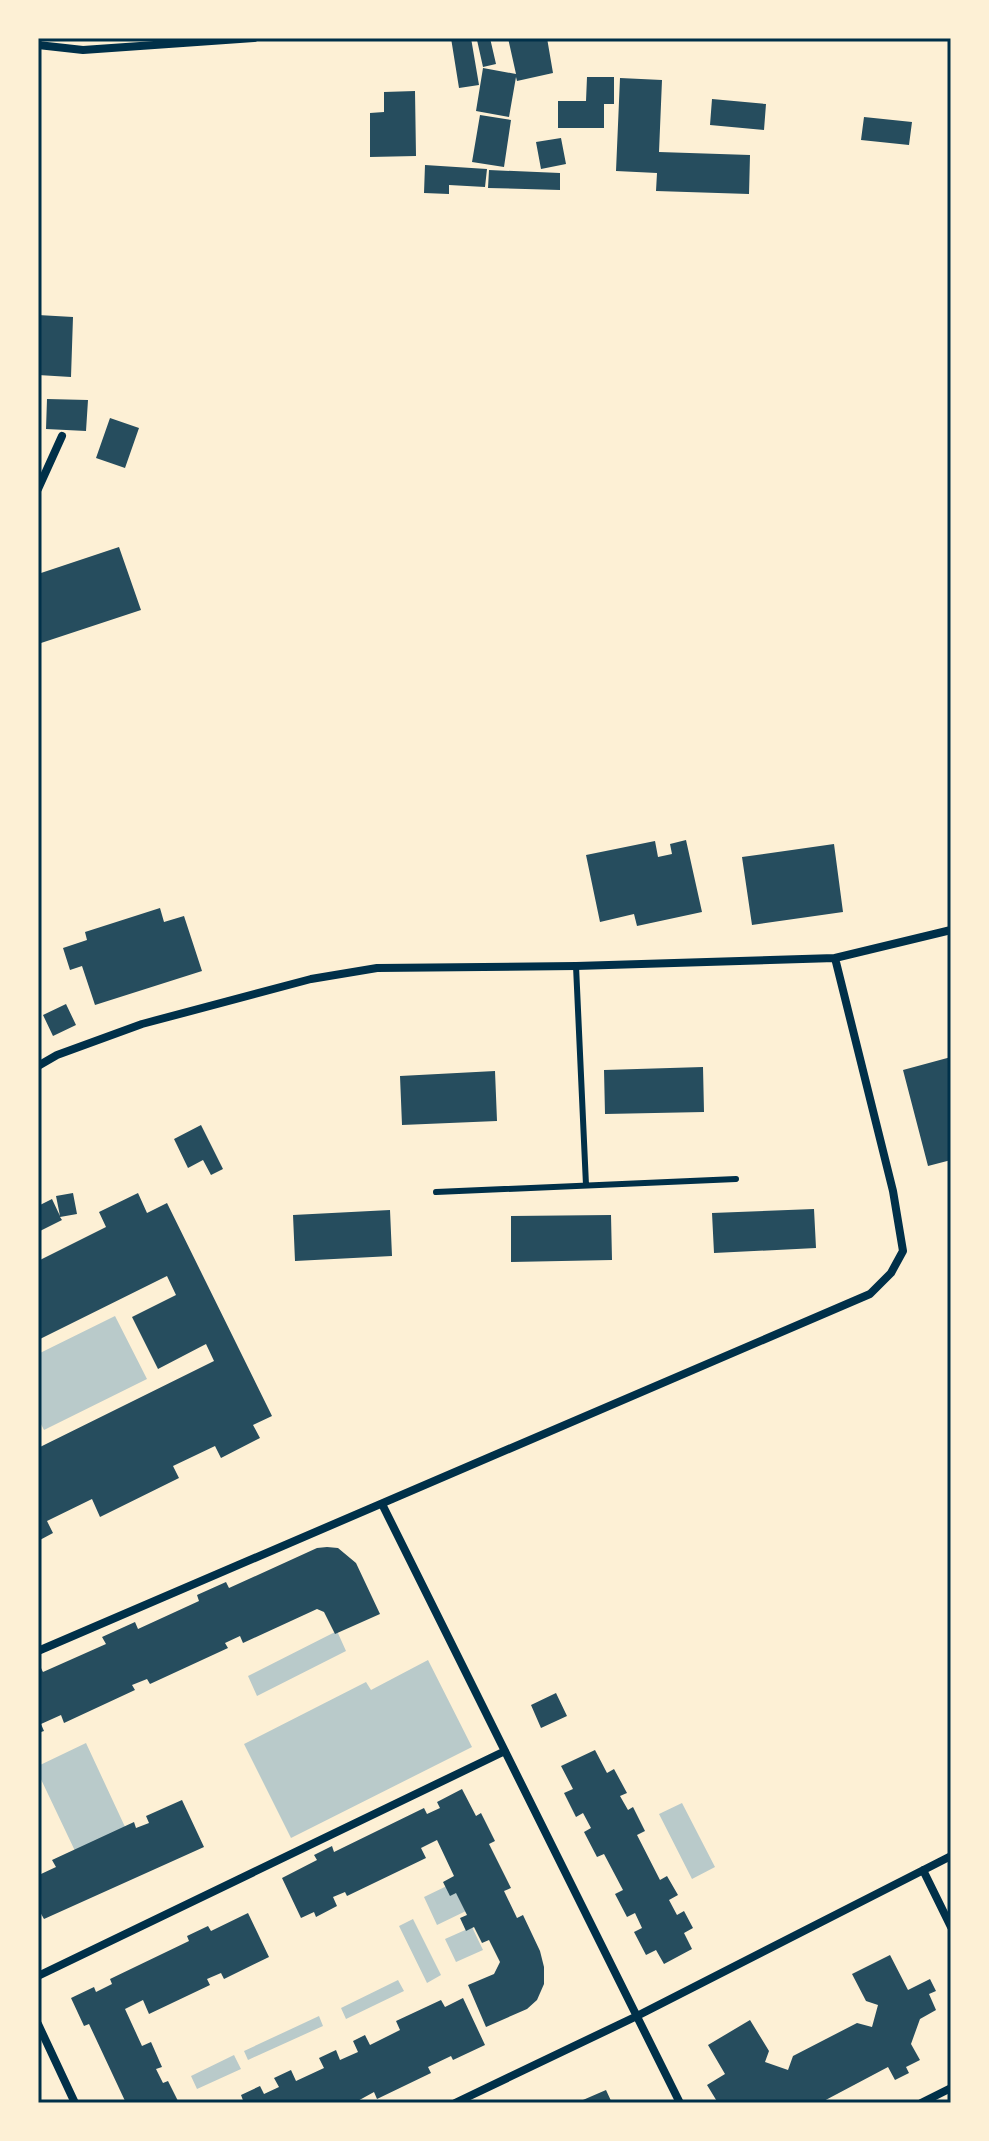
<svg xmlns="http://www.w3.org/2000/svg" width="989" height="2141" font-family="'PT Sans',sans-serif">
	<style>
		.green { fill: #b9caca }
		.building { fill: #264d5e }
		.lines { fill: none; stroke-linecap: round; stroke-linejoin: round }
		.service { stroke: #003049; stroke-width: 6 }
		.minor { stroke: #003049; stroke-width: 8 }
		.neatline { fill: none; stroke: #003049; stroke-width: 3 }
	</style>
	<rect width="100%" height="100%" fill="#fdf0d5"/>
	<!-- green -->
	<path class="green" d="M 115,1316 L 147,1379 L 44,1430 L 38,1418 L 38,1354 Z
		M 337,1631 L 346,1651 L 257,1696 L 248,1676 Z
		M 428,1660 L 472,1747 L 291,1838 L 244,1744 L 366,1682 L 371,1690 Z
		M 86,1743 L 126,1829 L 76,1853 L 38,1773 L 38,1766 Z
		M 682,1803 L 715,1867 L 692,1879 L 659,1814 Z
		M 453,1883 L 466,1911 L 437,1925 L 424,1897 Z
		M 413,1919 L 441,1975 L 427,1983 L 399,1926 Z
		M 472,1927 L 483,1950 L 456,1962 L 445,1939 Z
		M 398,1980 L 404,1991 L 346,2019 L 341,2008 Z
		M 319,2016 L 323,2026 L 248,2060 L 244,2051 Z
		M 234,2055 L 241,2069 L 197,2089 L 191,2076 Z"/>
	<!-- building -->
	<path class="building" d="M 451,38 L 471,38 L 479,85 L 459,88 Z
		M 490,38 L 496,64 L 483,67 L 477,40 Z
		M 508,38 L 547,38 L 553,73 L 517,81 L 516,77 L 509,117 L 476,111 L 483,68 L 516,74 Z
		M 587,77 L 614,77 L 614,104 L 604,104 L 604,128 L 558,128 L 558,101 L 586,101 Z
		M 620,78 L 662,80 L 659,152 L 750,155 L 749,194 L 656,191 L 657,173 L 616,171 Z
		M 415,91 L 416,156 L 370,157 L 370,113 L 384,112 L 384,92 Z
		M 712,99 L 766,104 L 764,130 L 710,125 Z
		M 480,115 L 511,120 L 504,167 L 472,162 Z
		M 864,117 L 912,122 L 909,145 L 861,140 Z
		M 561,138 L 566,164 L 541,169 L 536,142 Z
		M 425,165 L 487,169 L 485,187 L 449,185 L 449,194 L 424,193 Z
		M 489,170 L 560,173 L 560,190 L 488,188 Z
		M 38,315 L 73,317 L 71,377 L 38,375 Z
		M 47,399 L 88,400 L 86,431 L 46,429 Z
		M 110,418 L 139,428 L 125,468 L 96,458 Z
		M 119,547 L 141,610 L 38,644 L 38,574 Z
		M 686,840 L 702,912 L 637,926 L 634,914 L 600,922 L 586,855 L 655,841 L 658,857 L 672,854 L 670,844 Z
		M 834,844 L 843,912 L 752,925 L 742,857 Z
		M 160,908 L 164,922 L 184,916 L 202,971 L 95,1005 L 82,966 L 70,970 L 63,948 L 87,940 L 85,932 Z
		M 66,1004 L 76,1025 L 53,1036 L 43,1015 Z
		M 951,1057 L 951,1160 L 928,1166 L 903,1070 Z
		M 703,1067 L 704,1112 L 605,1114 L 604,1070 Z
		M 495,1071 L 497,1121 L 402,1125 L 400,1076 Z
		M 201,1125 L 223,1169 L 211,1175 L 203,1160 L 188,1168 L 174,1139 Z
		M 73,1193 L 77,1214 L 60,1217 L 62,1220 L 38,1232 L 38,1206 L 52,1199 L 60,1216 L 56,1196 Z
		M 138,1193 L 147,1213 L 167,1203 L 272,1416 L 253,1425 L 260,1438 L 221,1458 L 215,1446 L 173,1466 L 179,1478 L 100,1517 L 92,1499 L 47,1521 L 53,1533 L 38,1541 L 38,1448 L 214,1361 L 206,1344 L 158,1369 L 132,1317 L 176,1295 L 167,1276 L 38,1340 L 38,1261 L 106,1227 L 99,1212 Z
		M 814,1209 L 816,1248 L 714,1253 L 712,1213 Z
		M 390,1210 L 392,1256 L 295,1261 L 293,1215 Z
		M 611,1215 L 612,1260 L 511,1262 L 511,1216 Z
		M 327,1547 L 338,1548 L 356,1563 L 380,1614 L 335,1634 L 324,1612 L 317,1609 L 243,1643 L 240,1636 L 225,1643 L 228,1648 L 150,1684 L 147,1679 L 132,1685 L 135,1690 L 64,1723 L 61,1715 L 41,1724 L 44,1731 L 38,1733 L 38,1667 L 40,1666 L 43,1672 L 106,1644 L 102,1637 L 135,1622 L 138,1629 L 199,1601 L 197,1595 L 226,1582 L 229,1588 L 317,1548 Z
		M 556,1693 L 567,1716 L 541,1728 L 531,1705 Z
		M 595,1750 L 607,1773 L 614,1769 L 627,1793 L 620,1796 L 628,1810 L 633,1807 L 645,1831 L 637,1835 L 660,1880 L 667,1876 L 678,1895 L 669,1900 L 677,1915 L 684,1911 L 693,1928 L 684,1933 L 692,1949 L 664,1964 L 656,1950 L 646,1955 L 634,1932 L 642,1928 L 635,1913 L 627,1917 L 615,1894 L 623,1890 L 604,1854 L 597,1857 L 584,1832 L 591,1828 L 583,1813 L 576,1817 L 564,1793 L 573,1789 L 561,1766 Z
		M 462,1789 L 476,1816 L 481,1813 L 495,1841 L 489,1844 L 511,1888 L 504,1891 L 517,1918 L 523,1915 L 540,1951 L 544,1967 L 544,1984 L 537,2000 L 527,2009 L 486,2027 L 468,1985 L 494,1974 L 500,1962 L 489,1940 L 482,1943 L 474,1927 L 466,1931 L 460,1918 L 467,1915 L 456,1893 L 450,1896 L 443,1882 L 454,1876 L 437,1840 L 421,1848 L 426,1858 L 347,1896 L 345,1892 L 333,1897 L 337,1906 L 316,1917 L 314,1912 L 301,1918 L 282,1878 L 317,1860 L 314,1855 L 332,1846 L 334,1852 L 424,1808 L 427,1814 L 440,1808 L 437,1802 Z
		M 182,1800 L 204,1847 L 44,1919 L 40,1912 L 38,1913 L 38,1867 L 41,1874 L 56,1867 L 52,1860 L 134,1822 L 136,1828 L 149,1823 L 146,1816 Z
		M 248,1913 L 269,1957 L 224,1979 L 221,1973 L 207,1979 L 210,1985 L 149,2014 L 143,2000 L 125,2009 L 142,2046 L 151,2042 L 162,2067 L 156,2069 L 163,2083 L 168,2081 L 179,2103 L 126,2103 L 89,2024 L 84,2026 L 71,1998 L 94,1987 L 96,1992 L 112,1984 L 110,1979 L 189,1941 L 187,1936 L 208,1926 L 211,1931 Z
		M 890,1955 L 908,1990 L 930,1979 L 936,1991 L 929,1994 L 936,2010 L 920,2019 L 911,2044 L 920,2060 L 906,2067 L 909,2073 L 895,2080 L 888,2067 L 820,2103 L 718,2103 L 707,2085 L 725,2074 L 708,2045 L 750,2020 L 769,2051 L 765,2062 L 788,2070 L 793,2056 L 857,2023 L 872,2027 L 878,2005 L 866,2001 L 852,1974 Z
		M 463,1998 L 485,2045 L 453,2060 L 451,2056 L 428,2067 L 431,2073 L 377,2099 L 374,2092 L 354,2103 L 244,2103 L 241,2095 L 260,2086 L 264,2094 L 279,2087 L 274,2078 L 291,2070 L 296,2081 L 324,2068 L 319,2058 L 336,2050 L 340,2060 L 358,2052 L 353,2041 L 365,2035 L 370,2045 L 400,2030 L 396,2021 L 441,2000 L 445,2007 Z
		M 606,2090 L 612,2103 L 576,2103 Z"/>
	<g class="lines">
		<!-- service -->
		<path class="service" d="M 576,966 L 586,1185
			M 436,1192 L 736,1179"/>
		<!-- minor -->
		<path class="minor" d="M 38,45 L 83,50 L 254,38
			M 38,489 L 62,436
			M 38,1066 L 57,1055 L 142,1024 L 311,979 L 377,968 L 576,966 L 835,958 L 951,930
			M 382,1504 L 680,2103
			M 38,1651 L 870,1294 L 891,1273 L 903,1251 L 893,1191 L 835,958
			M 923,1870 L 951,1927
			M 38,1976 L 505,1751
			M 38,2024 L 75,2103
			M 455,2103 L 637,2016 L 951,1856
			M 921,2103 L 951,2088"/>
	</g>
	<!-- border -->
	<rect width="989" height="2141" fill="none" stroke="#fdf0d5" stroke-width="80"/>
	<rect x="40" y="40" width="909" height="2061" class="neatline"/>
</svg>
